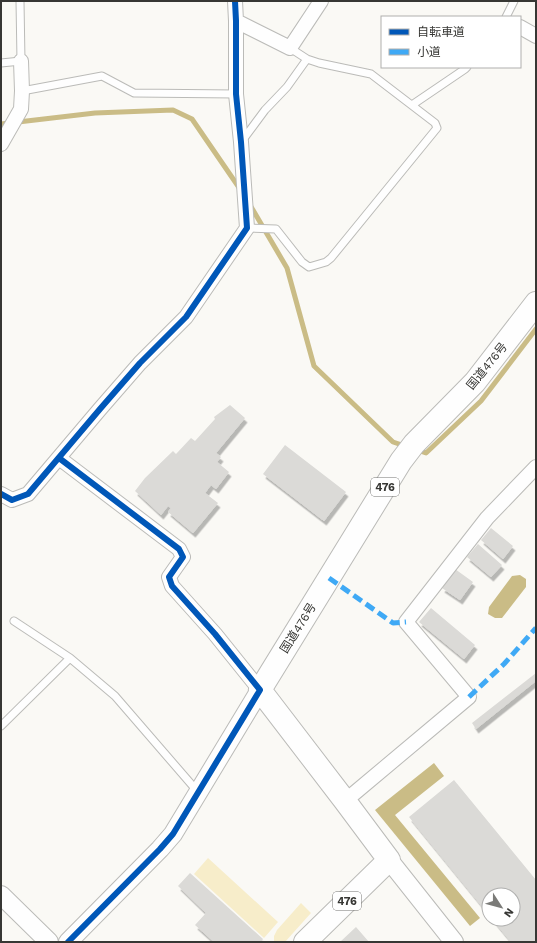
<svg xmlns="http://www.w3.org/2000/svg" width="537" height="943" font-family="'Work Sans','Noto Sans JP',sans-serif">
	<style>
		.green { fill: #f7edca }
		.water { fill: #cabc86 }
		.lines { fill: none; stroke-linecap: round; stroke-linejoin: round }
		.stream { stroke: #cabc86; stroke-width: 5 }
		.building { fill: #dbdad7; filter: url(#shadow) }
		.service-casing { stroke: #bbbbb8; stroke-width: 9 }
		.minor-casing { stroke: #bbbbb8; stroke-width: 16 }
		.tertiary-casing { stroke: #bbbbb8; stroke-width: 20 }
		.trunk-casing { stroke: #bbbbb8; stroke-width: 24 }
		.service { stroke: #fefefe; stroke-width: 7 }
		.minor { stroke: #fefefe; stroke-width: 14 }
		.tertiary { stroke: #fefefe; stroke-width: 18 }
		.trunk { stroke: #fefefe; stroke-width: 22 }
		.quiet { stroke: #3fa9f5; stroke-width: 5; stroke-dasharray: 10 5; stroke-linecap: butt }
		.cycleway-casing { stroke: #fff; stroke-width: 8 }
		.cycleway { stroke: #0057b8; stroke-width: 6 }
		.labels { text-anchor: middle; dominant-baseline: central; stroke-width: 3; stroke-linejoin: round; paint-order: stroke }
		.shield { fill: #fff; stroke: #737371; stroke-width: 1 }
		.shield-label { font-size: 11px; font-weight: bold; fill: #373734 }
		.street-label { font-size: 12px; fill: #373734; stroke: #fff }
	</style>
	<defs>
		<filter id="shadow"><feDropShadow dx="2.5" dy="4.5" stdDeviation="0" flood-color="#0004"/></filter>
	</defs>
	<rect width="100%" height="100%" fill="#faf9f5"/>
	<!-- green -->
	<path class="green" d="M 208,858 L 278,922 L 264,938 L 194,874 Z
		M 301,903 L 311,913 L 285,942 L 274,942 L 274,936 L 277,930 Z"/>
	<!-- water -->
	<path class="water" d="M 520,575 L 526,579 L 526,587 L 502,618 L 495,618 L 488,614 L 489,607 L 512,576 Z
		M 434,763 L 444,776 L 395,815 L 480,918 L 470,926 L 375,810 Z"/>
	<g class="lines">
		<!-- stream -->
		<path class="stream" d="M 1,124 L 95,113 L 173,110 L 192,119 L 240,189
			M 250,205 L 287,268 L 314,366 L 393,442 L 405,446
			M 417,450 L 426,453 L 481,401 L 536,329"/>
	</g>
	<!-- building -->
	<path class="building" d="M 230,405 L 245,418 L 216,453 L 221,457 L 217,462 L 229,472 L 216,489 L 211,485 L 205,493 L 218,503 L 193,533 L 168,512 L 171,508 L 168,506 L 161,515 L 135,491 L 145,478 L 173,451 L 176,454 L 191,438 L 195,441 L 215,419 L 214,417 Z
		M 285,445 L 346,492 L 324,521 L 263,474 Z
		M 491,528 L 513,546 L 503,559 L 481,540 Z
		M 478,544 L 502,565 L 491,577 L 467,557 Z
		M 455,569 L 473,582 L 460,600 L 442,588 Z
		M 431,608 L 475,645 L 464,659 L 419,622 Z
		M 536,673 L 536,681 L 476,729 L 472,723 Z
		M 454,780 L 536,880 L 536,942 L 511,942 L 492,919 L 513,919 L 513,895 L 489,895 L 489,915 L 409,817 Z
		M 190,873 L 263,939 L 261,942 L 214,942 L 195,925 L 206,913 L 178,886 Z
		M 356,927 L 369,942 L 340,942 Z"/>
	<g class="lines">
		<defs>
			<path id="service" d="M 506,17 L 514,1
				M 1,63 L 21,61 L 20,1
				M 22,91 L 102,76 L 134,93 L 236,94
				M 412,105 L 465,69 L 467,67
				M 242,141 L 265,110 L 287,87 L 307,59
				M 247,228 L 276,229 L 302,262 L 309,267 L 326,262 L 331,258 L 437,128 L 435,123 L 371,74 L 319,63 L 307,59 L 290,48
				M 14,621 L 70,658
				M 1,726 L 70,658 L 115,696 L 198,792"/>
			<path id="minor" d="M 236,21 L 290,48 L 321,1
				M 520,27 L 536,36
				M 1,144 L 21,109 L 22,91 L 21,61
				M 59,458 L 179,549 L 183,557 L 169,577 L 172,586 L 215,634 L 260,690
				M 1,494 L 12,500 L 28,494 L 100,409 L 140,363 L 186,317 L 247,228 L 241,142 L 236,94 L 236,21 L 235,1
				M 345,801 L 469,697 L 406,622 L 487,518 L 536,467"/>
			<path id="tertiary" d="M 389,860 L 454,942
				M 1,895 L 49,942
				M 68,942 L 160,849 L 173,834 L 260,690"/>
			<path id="trunk" d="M 305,942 L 389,860 L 345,801 L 260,690 L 401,461 L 414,444 L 475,382 L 536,303"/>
		</defs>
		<!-- service casing -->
		<use href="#service" class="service-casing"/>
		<!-- minor casing -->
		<use href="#minor" class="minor-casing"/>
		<!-- tertiary casing -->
		<use href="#tertiary" class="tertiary-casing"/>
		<!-- trunk casing -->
		<use href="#trunk" class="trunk-casing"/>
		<!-- service -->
		<use href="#service" class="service"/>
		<!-- minor -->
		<use href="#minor" class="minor"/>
		<!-- tertiary -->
		<use href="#tertiary" class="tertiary"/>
		<!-- trunk -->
		<use href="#trunk" class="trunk"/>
		<!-- quiet -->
		<path class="quiet" d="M 329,578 L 393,623 L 406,622
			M 469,697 L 504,664 L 536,628"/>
		<defs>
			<path id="cycleway" d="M 59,458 L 179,549 L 183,557 L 169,577 L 172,586 L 215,634 L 260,690 L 173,834 L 160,849 L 68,942
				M 1,494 L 12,500 L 28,494 L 100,409 L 140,363 L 186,317 L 247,228 L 241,142 L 236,94 L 236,21 L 235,1"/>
		</defs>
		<!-- cycleway casing -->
		<use href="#cycleway" class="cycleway-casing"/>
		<!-- cycleway -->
		<use href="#cycleway" class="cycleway"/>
	</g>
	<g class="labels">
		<!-- shield labels -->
		<g class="shield">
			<rect x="371" y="478" width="28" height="18" rx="3"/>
			<rect x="333" y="892" width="28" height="18" rx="3"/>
		</g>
		<g class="shield-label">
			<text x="385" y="487">476</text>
			<text x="347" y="901">476</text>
		</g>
		<!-- street labels -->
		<g class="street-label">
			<text transform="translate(487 366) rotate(-51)">国道476号</text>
			<text transform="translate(298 628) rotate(-58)">国道476号</text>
		</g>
	</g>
	<!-- border -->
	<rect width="537" height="943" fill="none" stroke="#373734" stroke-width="4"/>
	<!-- legend -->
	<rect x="381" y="16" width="140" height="52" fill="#ffffff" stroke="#afafae"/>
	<rect x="389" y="29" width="20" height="6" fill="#0057b8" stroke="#afafae"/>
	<text x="417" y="36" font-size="12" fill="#373734">自転車道</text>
	<rect x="389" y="49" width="20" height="6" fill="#3fa9f5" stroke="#afafae"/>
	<text x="417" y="56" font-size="12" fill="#373734">小道</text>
	<!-- north arrow -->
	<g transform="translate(501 907) rotate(126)"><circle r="19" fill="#ffffff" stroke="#afafae"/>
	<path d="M0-3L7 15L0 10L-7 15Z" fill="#7b7b78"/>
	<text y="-6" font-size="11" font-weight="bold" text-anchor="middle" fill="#373734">N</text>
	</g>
</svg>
